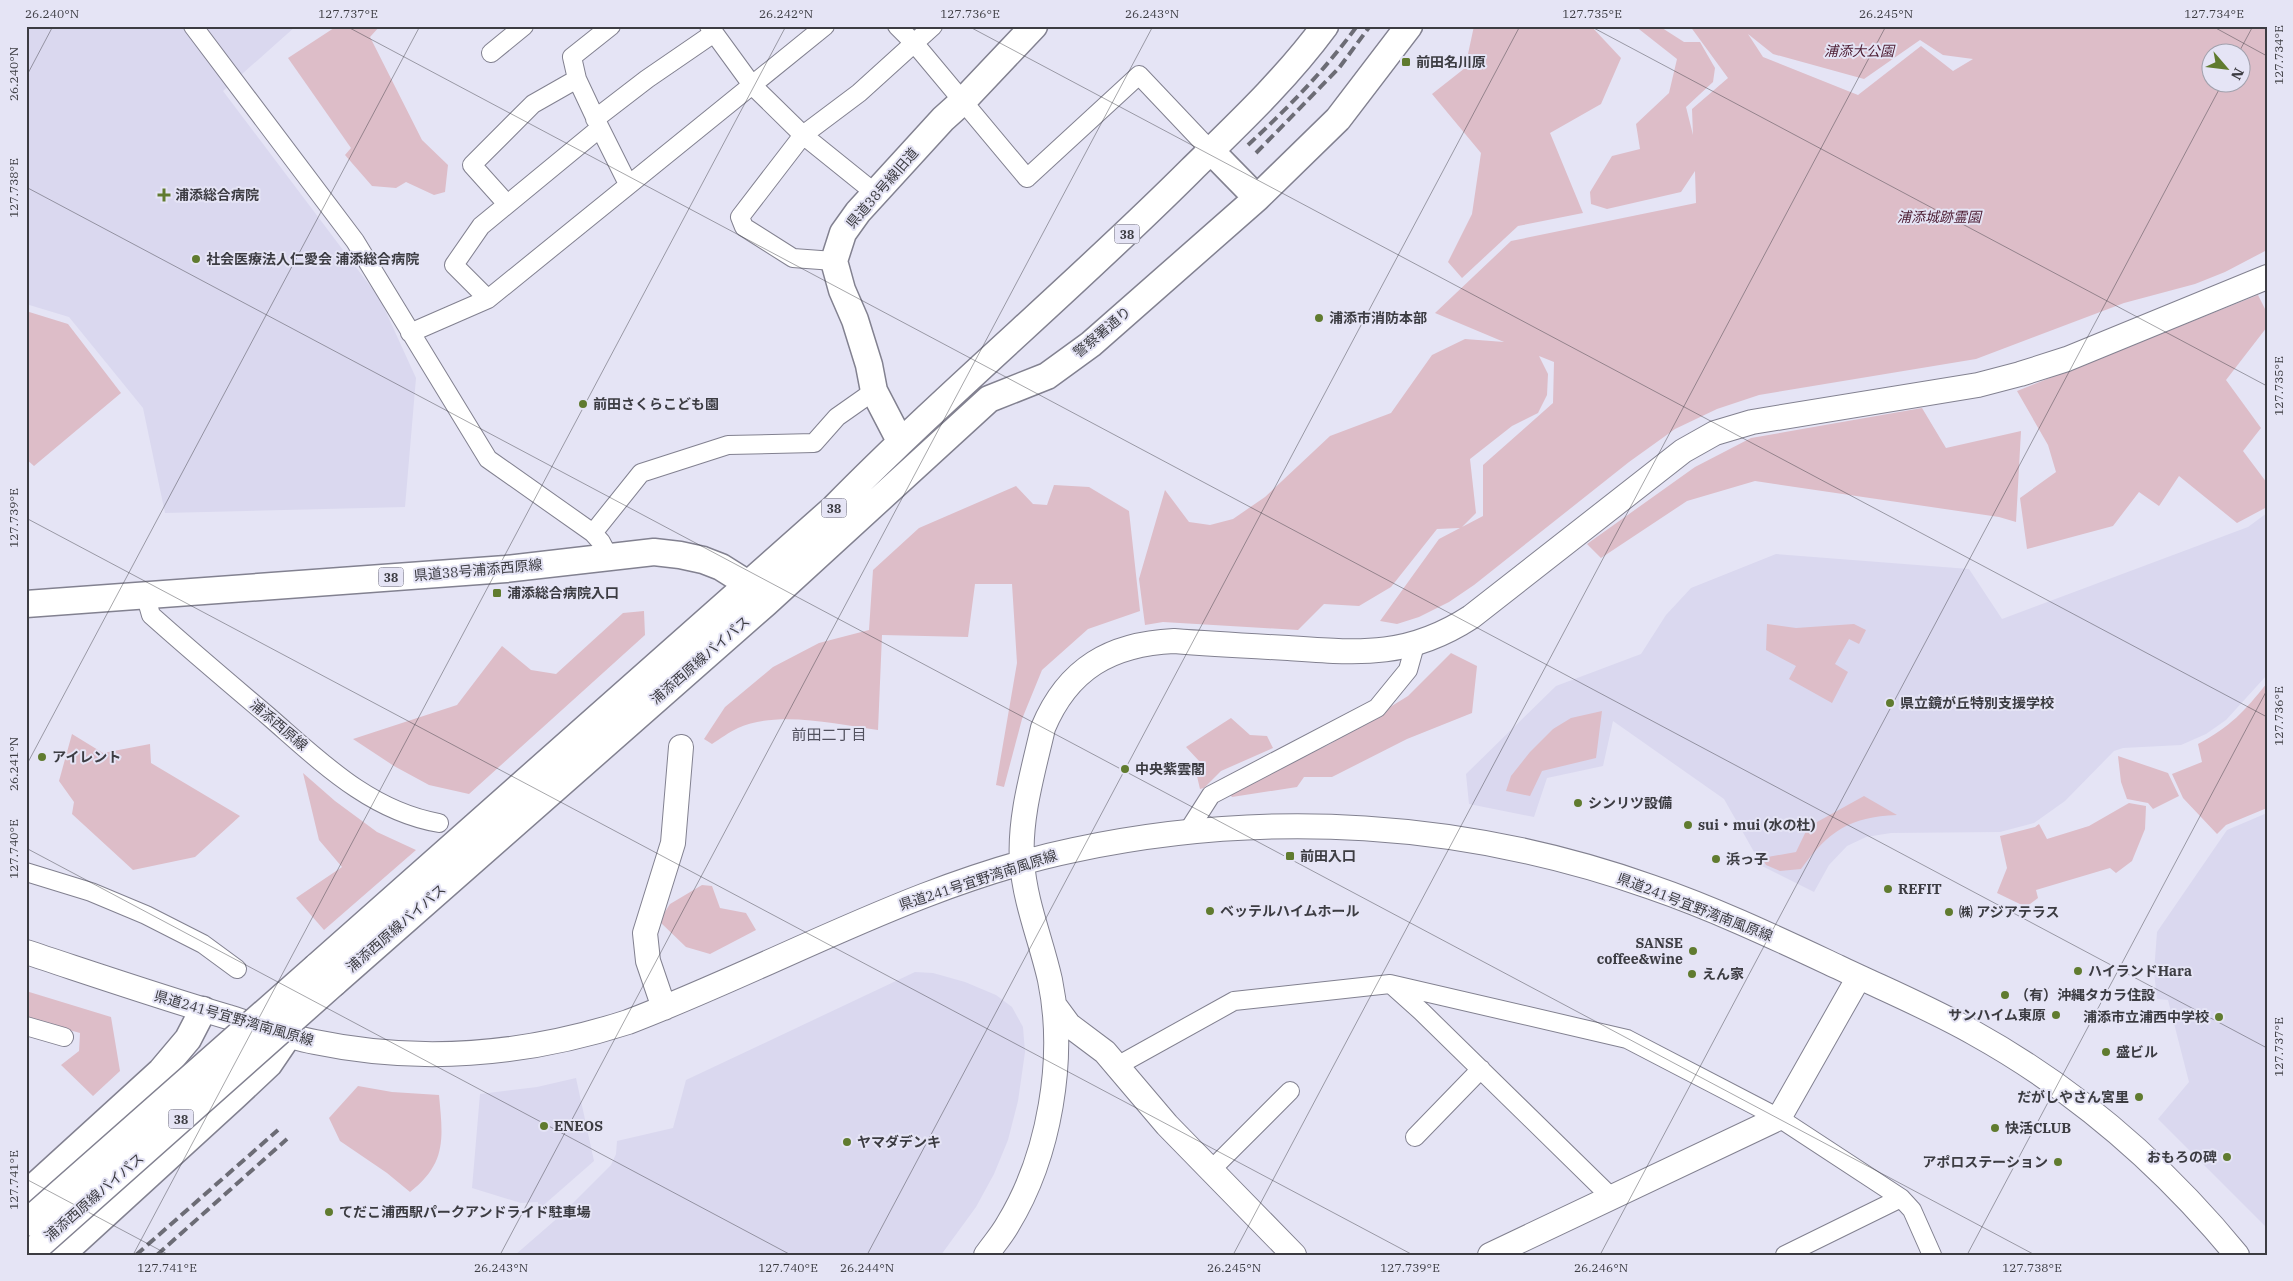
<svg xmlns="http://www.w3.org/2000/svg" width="2293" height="1281" font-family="'IBM Plex Serif','Noto Sans JP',serif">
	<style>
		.built { fill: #dad8ef }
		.green { fill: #ddbdc8; fill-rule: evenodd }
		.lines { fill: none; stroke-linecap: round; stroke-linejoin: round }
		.street-casing { stroke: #828190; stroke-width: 20 }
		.secondary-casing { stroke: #828190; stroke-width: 26 }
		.primary-casing { stroke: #828190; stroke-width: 29 }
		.street { stroke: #fff; stroke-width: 18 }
		.secondary { stroke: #fff; stroke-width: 24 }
		.primary { stroke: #fff; stroke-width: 26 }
		.rail { stroke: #6c6c75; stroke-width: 4; stroke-dasharray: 10 5; stroke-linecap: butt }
		.primary-bridge-casing { stroke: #828190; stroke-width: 29; stroke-linecap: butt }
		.primary-bridge { stroke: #fff; stroke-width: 26 }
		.ticks { fill: none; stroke: #3c3c42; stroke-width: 1; stroke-opacity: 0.45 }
		.poi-dot { fill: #607b2f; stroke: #e5e4f5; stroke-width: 2 }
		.labels { text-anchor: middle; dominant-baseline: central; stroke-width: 4; stroke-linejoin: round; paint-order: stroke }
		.shield { fill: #e5e4f5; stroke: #6f6e78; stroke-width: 1 }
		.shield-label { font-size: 12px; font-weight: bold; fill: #3c3c42 }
		.park-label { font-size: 14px; font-style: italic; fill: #4b1b31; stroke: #e5e4f5 }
		.poi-label { font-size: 14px; font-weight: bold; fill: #3c3c42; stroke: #e5e4f5; text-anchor: start }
		.street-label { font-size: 14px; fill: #3c3c42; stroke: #e5e4f5 }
		.neighbourhood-label { font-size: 15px; fill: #52515f; stroke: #e5e4f5 }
		.neatline { fill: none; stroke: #3c3c42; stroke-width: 2 }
		.ticks-label { font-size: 12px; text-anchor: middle; fill: #3c3c42 }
	</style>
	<rect width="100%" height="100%" fill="#e5e4f5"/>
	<!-- built -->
	<path class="built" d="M 26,26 L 296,26 L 223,91 L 380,299 L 416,378 L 405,507 L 165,513 L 143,408 L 69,317 L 26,304 Z
		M 2267,513 L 2267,675 L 2226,720 L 2206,734 L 2181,745 L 2123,748 L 2114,751 L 2065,801 L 2034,823 L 2000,832 L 1891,833 L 1866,837 L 1847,846 L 1829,865 L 1814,892 L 1762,866 L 1724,799 L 1613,721 L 1603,766 L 1547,778 L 1534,817 L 1469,804 L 1466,774 L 1556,686 L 1641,654 L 1666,615 L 1691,588 L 1776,554 L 1969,569 L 2002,619 L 2248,527 Z
		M 2267,813 L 2267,1228 L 2158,1119 L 2189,1082 L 2168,1000 L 2157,999 L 2154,972 L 2157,932 L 2227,830 Z
		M 915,972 L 933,973 L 965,982 L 996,995 L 1012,1007 L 1023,1027 L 1025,1052 L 1018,1101 L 1008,1140 L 994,1174 L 976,1207 L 941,1255 L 515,1255 L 561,1215 L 611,1165 L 616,1154 L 617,1141 L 673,1128 L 686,1080 Z
		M 576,1078 L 594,1161 L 538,1210 L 538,1202 L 521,1203 L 472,1188 L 480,1094 L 537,1087 Z"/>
	<!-- green -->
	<path class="green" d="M 337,26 L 380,26 L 370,37 L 422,140 L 448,165 L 445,192 L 434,195 L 406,182 L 396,188 L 372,186 L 345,155 L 351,148 L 288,58 Z
		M 1474,26 L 1591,26 L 1621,58 L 1601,104 L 1550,133 L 1583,213 L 1518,226 L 1462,278 L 1448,262 L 1472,214 L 1481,153 L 1432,94 L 1465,68 Z
		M 1635,26 L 1659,26 L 1684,42 L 1700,42 L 1715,68 L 1713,82 L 1686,107 L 1693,135 L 1692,109 L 1728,78 L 1690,26 L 2267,26 L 2267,250 L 2225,272 L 2195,284 L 2124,303 L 1976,359 L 1759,395 L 1717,409 L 1675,429 L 1629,462 L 1474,585 L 1449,602 L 1419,617 L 1397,624 L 1380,621 L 1439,539 L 1460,528 L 1437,529 L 1391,587 L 1359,606 L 1324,604 L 1298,630 L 1163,622 L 1145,625 L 1139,579 L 1165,490 L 1189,522 L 1210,525 L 1233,519 L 1265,497 L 1330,436 L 1391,413 L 1432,355 L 1465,339 L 1504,342 L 1435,313 L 1511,241 L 1696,203 L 1695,171 L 1681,192 L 1607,209 L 1591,204 L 1590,192 L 1612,156 L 1640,149 L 1636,124 L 1669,93 L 1677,59 ZM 1748,34 L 1773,54 L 1864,79 L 1920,40 L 1943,55 L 1973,59 L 1953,71 L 1921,46 L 1858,95 L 1763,57 ZM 2210,52 L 2240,52 L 2240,82 L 2210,82 ZM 1539,356 L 1554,362 L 1553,403 L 1483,465 L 1483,516 L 1462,527 L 1476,513 L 1470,459 L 1512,426 L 1538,413 L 1547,395 L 1548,374 Z
		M 2258,295 L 2267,313 L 2267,327 L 2226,380 L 2261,428 L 2243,451 L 2267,483 L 2267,507 L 2237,523 L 2179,476 L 2159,506 L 2139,492 L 2113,526 L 2027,549 L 2020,498 L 2056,472 L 2048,445 L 2017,391 Z
		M 26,311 L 68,324 L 121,393 L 34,466 L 26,459 Z
		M 1922,408 L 1946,448 L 2021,431 L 2016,522 L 1999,517 L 1755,481 L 1687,501 L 1601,558 L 1587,544 L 1695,467 L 1751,438 Z
		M 1054,485 L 1089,487 L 1129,511 L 1140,611 L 1088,629 L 1042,670 L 1022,719 L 1004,787 L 996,785 L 1017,663 L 1012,584 L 975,584 L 968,637 L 882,635 L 878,730 C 836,724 778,710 738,728 C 729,732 720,739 712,744 L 704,739 L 725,707 L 773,667 L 819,643 L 869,630 L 873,570 L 919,528 L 1016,486 L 1033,504 L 1047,505 Z
		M 644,611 L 645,635 L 469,794 L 429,785 L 394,766 L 353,739 L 457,705 L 502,646 L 531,670 L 556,674 L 623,613 Z
		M 1767,624 L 1796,628 L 1854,624 L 1866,630 L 1859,644 L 1849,639 L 1835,664 L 1848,672 L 1832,703 L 1789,679 L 1796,666 L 1766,650 Z
		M 1451,653 L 1477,666 L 1472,713 L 1407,739 L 1332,777 L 1304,777 L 1297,787 L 1232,797 L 1228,792 L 1330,744 L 1408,696 Z
		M 2267,683 L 2267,808 L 2226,825 L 2217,834 L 2183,798 L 2172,774 L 2202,762 L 2198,744 C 2231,726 2244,712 2267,683 Z
		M 1602,711 L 1596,758 L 1542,771 L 1530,796 L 1506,791 L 1511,776 L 1530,752 L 1553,729 L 1571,718 Z
		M 1231,718 L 1250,735 L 1267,736 L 1273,748 L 1221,771 L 1204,788 L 1200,789 L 1196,772 L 1200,762 L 1186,747 Z
		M 72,734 L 103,753 L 150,744 L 151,763 L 240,816 L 195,857 L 133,870 L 72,814 L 74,802 L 59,781 Z
		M 2118,756 L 2168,773 L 2179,796 L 2153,809 L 2148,803 L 2127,799 L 2121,782 Z
		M 303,773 L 335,801 L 377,832 L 416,850 L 324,930 L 296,898 L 342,867 L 319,840 Z
		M 1864,796 L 1897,815 C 1849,817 1829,831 1801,869 L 1780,871 L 1766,865 L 1762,858 L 1796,852 L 1808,827 Z
		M 2129,803 L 2146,806 L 2145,829 L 2132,861 L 2116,873 L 2110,868 L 2036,890 L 2038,898 L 2026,907 L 1997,893 L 2007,868 L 2000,836 L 2035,827 L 2039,824 L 2047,839 L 2089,826 Z
		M 702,885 L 712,886 L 720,908 L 746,913 L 756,930 L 710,954 L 686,947 L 659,921 L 670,904 Z
		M 26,991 L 111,1017 L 120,1071 L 93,1096 L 61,1065 L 79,1051 L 80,1033 L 26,1018 Z
		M 358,1086 L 392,1092 L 439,1095 C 443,1138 447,1163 410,1192 L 387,1173 L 340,1141 L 329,1118 Z"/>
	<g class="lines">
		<defs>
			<path id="street" d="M 193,26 L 355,241 L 488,459 L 593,533 L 601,542 L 609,557
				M 709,26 L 752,85 L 803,135 L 875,193
				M 897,26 L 915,44 L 1027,178 L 1139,75 L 1211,151
				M 491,53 L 524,26
				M 595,119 L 647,79 L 714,33
				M 600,128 L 628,184
				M 507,204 L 472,165 L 533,104 L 577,79 L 572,57 L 611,26
				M 834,261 L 793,258 L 744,227 L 740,217 L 803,135 L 859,93 L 933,26
				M 488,299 L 454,265 L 481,226 L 600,128 L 577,79
				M 410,333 L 488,299 L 825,26
				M 593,533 L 641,473 L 728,445 L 814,443 L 837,417 L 874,391
				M 145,594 L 151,615 C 189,649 228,682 267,715 C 319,760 369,811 439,823
				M 1188,831 L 1211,795 L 1377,708 L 1408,670 L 1415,645
				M 26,872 L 91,892 L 146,915 L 203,944 L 237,969
				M 1393,986 L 1422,1012 L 1611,1197
				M 26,1026 L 64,1037
				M 1117,1066 L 1234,1001 L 1390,984 L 1627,1039 L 1779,1118 L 1901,1198 L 1912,1210 L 1932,1255
				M 1415,1137 L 1481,1069
				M 1210,1171 L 1290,1091
				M 1785,1255 L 1901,1198"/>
			<path id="secondary" d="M 26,952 C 93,974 160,997 228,1017 C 256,1026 285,1036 315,1042 C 420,1064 526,1055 628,1022 C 775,966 919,882 1074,850 C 1266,809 1465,821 1651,887 C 1715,909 1776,938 1838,967 C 1884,989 1930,1008 1974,1033 C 2075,1089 2163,1165 2237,1255
				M 1055,1006 L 1069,1025 L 1105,1052 L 1167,1125 L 1294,1255
				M 664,1008 L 648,961 L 645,933 L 673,843 L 681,747
				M 986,1255 C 993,1245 1002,1235 1008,1224 C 1050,1155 1066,1058 1050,980 C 1041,940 1025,903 1022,862 C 1019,818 1033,772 1043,728 C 1068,668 1111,644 1174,641 C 1212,644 1250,646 1288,648 C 1359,653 1408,658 1471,617 L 1683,451 L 1715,433 L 1752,422 L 1978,385 L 2020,374 L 2067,359 L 2267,277
				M 1490,1255 L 1779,1118 L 1859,977"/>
			<path id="primary" d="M 1211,151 L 1257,198
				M 900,441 L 874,391 L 869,365 L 855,320 L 842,290 L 834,261 L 843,233 L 858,212 L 943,119 L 963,101 L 1034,26
				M 26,604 L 506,569 L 654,552 L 680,555 L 703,560 L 721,567 L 748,584 L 759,595
				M 316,967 L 834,508 C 949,391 1075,286 1191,170 C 1238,124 1286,79 1325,26
				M 334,983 L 766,603 L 989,399 L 1047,376 L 1091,344 L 1257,198 L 1338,119 L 1409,26
				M 26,1194 L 161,1071 L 188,1039 L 203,1010
				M 61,1255 L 235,1096 L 269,1064 L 288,1036"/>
		</defs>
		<!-- street casing -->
		<use href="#street" class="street-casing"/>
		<!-- secondary casing -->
		<use href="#secondary" class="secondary-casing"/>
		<!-- primary casing -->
		<use href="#primary" class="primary-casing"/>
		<!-- street -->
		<use href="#street" class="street"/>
		<!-- secondary -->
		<use href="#secondary" class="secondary"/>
		<!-- primary -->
		<use href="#primary" class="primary"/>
		<!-- rail -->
		<path class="rail" d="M 1248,145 C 1288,108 1325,70 1357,26
			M 1256,153 L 1339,68 L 1370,26
			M 136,1255 L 278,1130
			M 157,1255 L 287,1139"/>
		<defs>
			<path id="primary-bridge" d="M 26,1223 L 316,967
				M 28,1255 L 334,983"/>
		</defs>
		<!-- primary-bridge casing -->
		<use href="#primary-bridge" class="primary-bridge-casing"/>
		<!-- primary-bridge -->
		<use href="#primary-bridge" class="primary-bridge"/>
	</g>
	<!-- ticks -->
	<path class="ticks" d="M 346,26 L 2267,1048M 968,26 L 2267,717M 1590,26 L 2267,386M 2212,26 L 2267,56M 2239,52 L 2253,26M 26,77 L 53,26M 26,187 L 2035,1255M 26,518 L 1413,1255M 26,766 L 420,26M 26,848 L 791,1255M 26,1179 L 169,1255M 133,1255 L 786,26M 500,1255 L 1153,26M 867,1255 L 1520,26M 1233,1255 L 1886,26M 1600,1255 L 2223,82M 1967,1255 L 2267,690"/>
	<!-- markers -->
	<g class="poi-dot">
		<rect x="1401" y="57" width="10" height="10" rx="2.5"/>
		<path d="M161.5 187.5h5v5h5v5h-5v5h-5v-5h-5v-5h5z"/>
		<circle cx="196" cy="259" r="5"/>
		<circle cx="1319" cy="318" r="5"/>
		<circle cx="583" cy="404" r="5"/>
		<rect x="492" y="588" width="10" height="10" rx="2.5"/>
		<circle cx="1890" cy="703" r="5"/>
		<circle cx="42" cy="757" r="5"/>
		<circle cx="1125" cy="769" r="5"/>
		<circle cx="1578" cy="803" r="5"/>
		<circle cx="1688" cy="825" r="5"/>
		<rect x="1285" y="851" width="10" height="10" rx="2.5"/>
		<circle cx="1716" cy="859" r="5"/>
		<circle cx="1888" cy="889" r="5"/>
		<circle cx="1210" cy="911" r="5"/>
		<circle cx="1949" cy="912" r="5"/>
		<circle cx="1693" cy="951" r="5"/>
		<circle cx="2078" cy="971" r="5"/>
		<circle cx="1692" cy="974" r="5"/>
		<circle cx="2005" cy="995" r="5"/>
		<circle cx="2056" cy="1015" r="5"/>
		<circle cx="2219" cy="1017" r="5"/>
		<circle cx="2106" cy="1052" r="5"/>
		<circle cx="2139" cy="1097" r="5"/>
		<circle cx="544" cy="1126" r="5"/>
		<circle cx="1995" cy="1128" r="5"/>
		<circle cx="847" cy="1142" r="5"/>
		<circle cx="2227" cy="1157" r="5"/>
		<circle cx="2058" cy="1162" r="5"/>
		<circle cx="329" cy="1212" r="5"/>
	</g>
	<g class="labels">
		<!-- shield labels -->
		<g class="shield">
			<rect x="1114.5" y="224.5" width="25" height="19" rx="4"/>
			<rect x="821.5" y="498.5" width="25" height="19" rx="4"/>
			<rect x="378.5" y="567.5" width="25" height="19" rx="4"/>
			<rect x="168.5" y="1109.5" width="25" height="19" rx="4"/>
		</g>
		<g class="shield-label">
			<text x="1127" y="234">38</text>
			<text x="834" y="508">38</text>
			<text x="391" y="577">38</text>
			<text x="181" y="1119">38</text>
		</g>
		<!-- park labels -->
		<g class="park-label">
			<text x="1859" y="51">浦添大公園</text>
			<text x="1939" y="217">浦添城跡霊園</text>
		</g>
		<!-- poi labels -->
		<g class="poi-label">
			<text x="1416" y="62">前田名川原</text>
			<text x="175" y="195">浦添総合病院</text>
			<text x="206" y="259">社会医療法人仁愛会 浦添総合病院</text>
			<text x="1329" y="318">浦添市消防本部</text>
			<text x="593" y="404">前田さくらこども園</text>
			<text x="507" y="593">浦添総合病院入口</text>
			<text x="1900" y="703">県立鏡が丘特別支援学校</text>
			<text x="52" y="757">アイレント</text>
			<text x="1135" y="769">中央紫雲閣</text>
			<text x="1588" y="803">シンリツ設備</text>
			<text x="1698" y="825">sui・mui (水の杜)</text>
			<text x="1300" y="856">前田入口</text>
			<text x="1726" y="859">浜っ子</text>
			<text x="1898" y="889">REFIT</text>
			<text x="1220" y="911">ベッテルハイムホール</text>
			<text x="1959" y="912">㈱ アジアテラス</text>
			<text x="1683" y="943" text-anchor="end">SANSE<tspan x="1683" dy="16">coffee&amp;wine</tspan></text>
			<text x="2088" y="971">ハイランドHara</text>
			<text x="1702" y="974">えん家</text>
			<text x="2015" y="995">（有）沖縄タカラ住設</text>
			<text x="2046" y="1015" text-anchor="end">サンハイム東原</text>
			<text x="2209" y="1017" text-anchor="end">浦添市立浦西中学校</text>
			<text x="2116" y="1052">盛ビル</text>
			<text x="2129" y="1097" text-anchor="end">だがしやさん宮里</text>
			<text x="554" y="1126">ENEOS</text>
			<text x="2005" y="1128">快活CLUB</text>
			<text x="857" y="1142">ヤマダデンキ</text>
			<text x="2217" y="1157" text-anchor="end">おもろの碑</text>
			<text x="2048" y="1162" text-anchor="end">アポロステーション</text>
			<text x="339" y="1212">てだこ浦西駅パークアンドライド駐車場</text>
		</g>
		<!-- street labels -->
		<g class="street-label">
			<text transform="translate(882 188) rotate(-49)">県道38号線旧道</text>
			<text transform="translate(1102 332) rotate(-40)">警察署通り</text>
			<text transform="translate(478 570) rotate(-5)">県道38号浦添西原線</text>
			<text transform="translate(700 660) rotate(-41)">浦添西原線バイパス</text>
			<text transform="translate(279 725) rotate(40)">浦添西原線</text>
			<text transform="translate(978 880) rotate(-18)">県道241号宜野湾南風原線</text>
			<text transform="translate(1695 907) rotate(21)">県道241号宜野湾南風原線</text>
			<text transform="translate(396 928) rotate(-41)">浦添西原線バイパス</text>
			<text transform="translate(234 1018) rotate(16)">県道241号宜野湾南風原線</text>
			<text transform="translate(94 1197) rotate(-41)">浦添西原線バイパス</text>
		</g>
		<!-- neighbourhood labels -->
		<g class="neighbourhood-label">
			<text x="829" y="734">前田二丁目</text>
		</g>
	</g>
	<!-- border -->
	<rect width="2293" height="1281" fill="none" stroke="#e5e4f5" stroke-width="55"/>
	<!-- north arrow -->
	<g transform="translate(2226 68) rotate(118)"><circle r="24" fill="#e5e4f5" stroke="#a1a1ad"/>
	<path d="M0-4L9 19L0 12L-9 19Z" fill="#607b2f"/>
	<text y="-8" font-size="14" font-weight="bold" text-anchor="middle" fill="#3c3c42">N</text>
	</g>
	<rect x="28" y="28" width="2238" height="1226" class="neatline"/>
	<g class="ticks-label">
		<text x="52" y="18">26.240°N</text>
		<text x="348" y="18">127.737°E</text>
		<text x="786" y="18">26.242°N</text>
		<text x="970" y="18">127.736°E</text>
		<text x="1152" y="18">26.243°N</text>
		<text x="1592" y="18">127.735°E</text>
		<text x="1886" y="18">26.245°N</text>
		<text x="2214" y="18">127.734°E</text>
		<text transform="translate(2279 55) rotate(-90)" y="4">127.734°E</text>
		<text transform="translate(14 74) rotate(-90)" y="4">26.240°N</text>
		<text transform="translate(14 188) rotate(-90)" y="4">127.738°E</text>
		<text transform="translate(2279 386) rotate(-90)" y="4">127.735°E</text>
		<text transform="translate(14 518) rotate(-90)" y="4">127.739°E</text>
		<text transform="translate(2279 716) rotate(-90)" y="4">127.736°E</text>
		<text transform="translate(14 764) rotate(-90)" y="4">26.241°N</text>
		<text transform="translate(14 849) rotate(-90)" y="4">127.740°E</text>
		<text transform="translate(2279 1047) rotate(-90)" y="4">127.737°E</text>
		<text transform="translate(14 1180) rotate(-90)" y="4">127.741°E</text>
		<text x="167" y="1272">127.741°E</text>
		<text x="501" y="1272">26.243°N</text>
		<text x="788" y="1272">127.740°E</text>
		<text x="867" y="1272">26.244°N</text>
		<text x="1234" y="1272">26.245°N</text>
		<text x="1410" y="1272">127.739°E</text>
		<text x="1601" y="1272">26.246°N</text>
		<text x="2032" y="1272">127.738°E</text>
	</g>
</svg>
